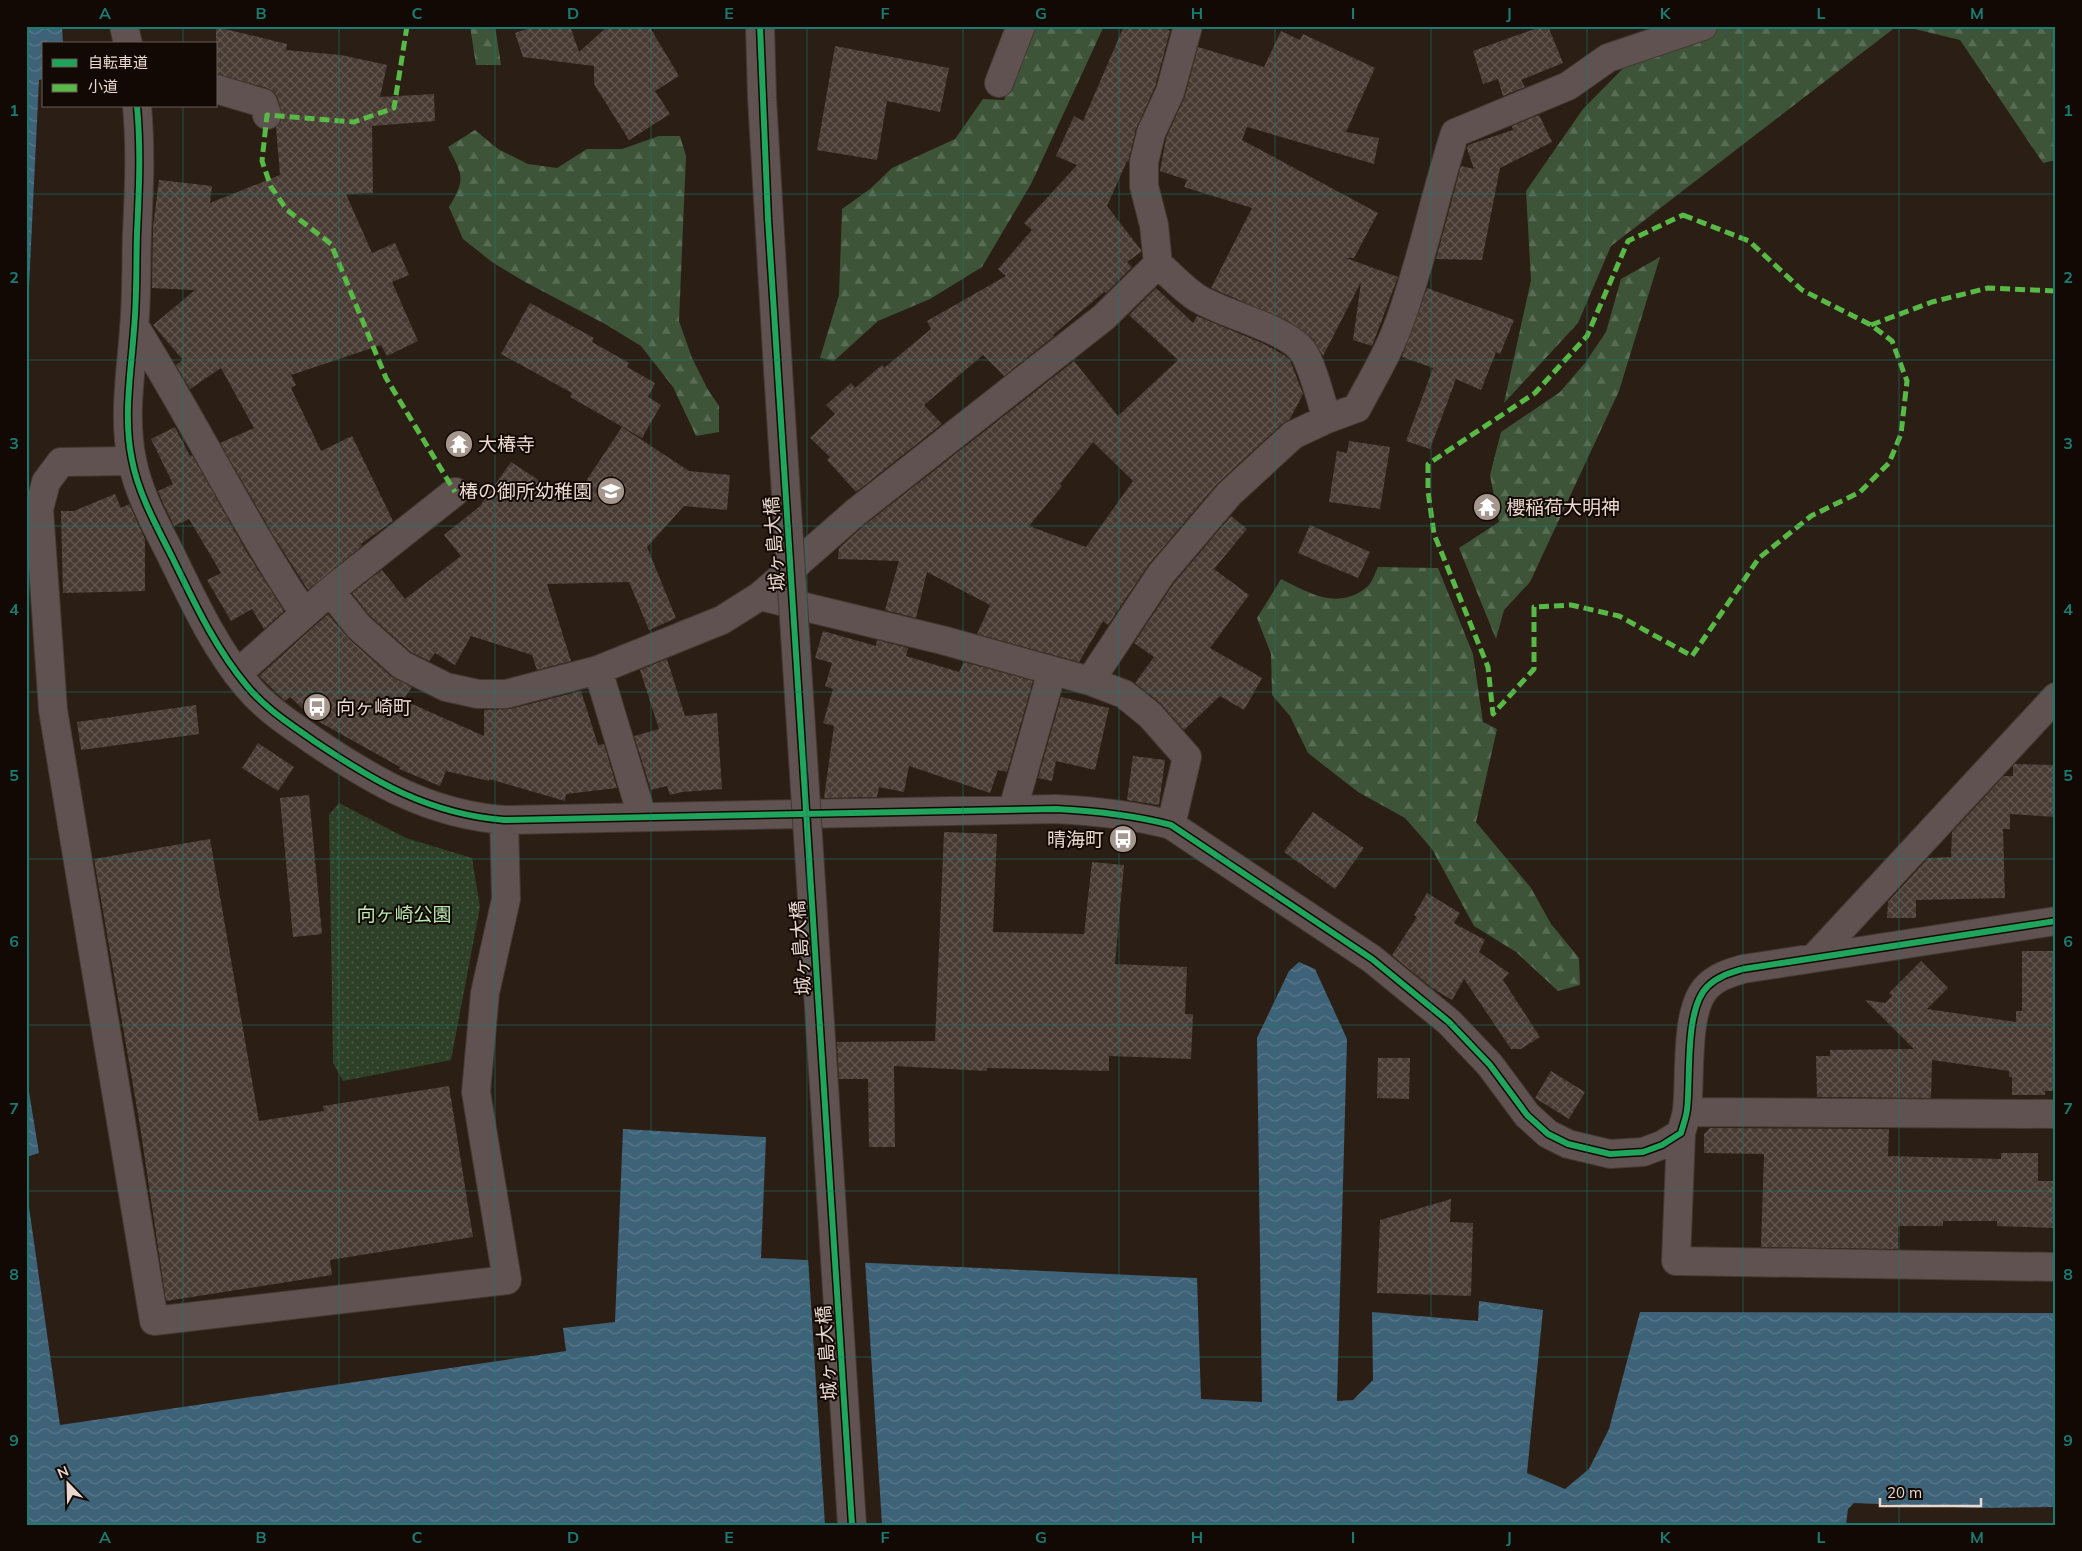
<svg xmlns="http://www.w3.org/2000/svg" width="2082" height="1551" font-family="Mulish,'Noto Sans JP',sans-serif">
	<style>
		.forest { fill: url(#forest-firs) }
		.park { fill: url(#park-dots) }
		.water { fill: url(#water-waves) }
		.pier { fill: #2b1e15 }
		.building { fill: url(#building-cross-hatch); fill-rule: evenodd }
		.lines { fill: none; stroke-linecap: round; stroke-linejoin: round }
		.minor-casing { stroke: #443931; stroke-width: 30 }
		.minor { stroke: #605251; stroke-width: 28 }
		.minor-bridge-casing { stroke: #443931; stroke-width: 30; stroke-linecap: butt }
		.minor-bridge { stroke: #605251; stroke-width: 28 }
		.quiet { stroke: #58b947; stroke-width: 5; stroke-dasharray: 10 5; stroke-linecap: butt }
		.cycleway-casing { stroke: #130904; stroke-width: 9 }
		.cycleway { stroke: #20a55d; stroke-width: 6 }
		.grid { fill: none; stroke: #1a7b73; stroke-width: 1; stroke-opacity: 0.55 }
		.labels { text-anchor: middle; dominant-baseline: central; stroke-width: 4; stroke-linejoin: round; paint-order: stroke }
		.poi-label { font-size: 19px; fill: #e9d8cf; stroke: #130904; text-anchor: start }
		.street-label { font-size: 19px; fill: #e9d8cf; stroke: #130904 }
		.park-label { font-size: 19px; fill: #b8e9b1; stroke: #130904 }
		.neatline { fill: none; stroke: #1a7b73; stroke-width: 2 }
		.grid-label { font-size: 16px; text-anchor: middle; font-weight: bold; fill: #1a7b73 }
	</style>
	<defs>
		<pattern id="forest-firs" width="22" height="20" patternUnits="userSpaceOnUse" patternTransform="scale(1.25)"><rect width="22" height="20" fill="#3d5438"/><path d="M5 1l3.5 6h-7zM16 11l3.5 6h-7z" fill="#596c54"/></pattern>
		<pattern id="park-dots" width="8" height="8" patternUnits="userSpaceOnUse" patternTransform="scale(1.25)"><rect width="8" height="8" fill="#2e4128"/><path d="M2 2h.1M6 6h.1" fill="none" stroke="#4c5c46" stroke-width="1.8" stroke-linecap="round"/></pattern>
		<pattern id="water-waves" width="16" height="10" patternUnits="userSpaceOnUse" patternTransform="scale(1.25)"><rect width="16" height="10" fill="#3e6278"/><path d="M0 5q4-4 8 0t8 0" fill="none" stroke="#5a788a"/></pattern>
		<pattern id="building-cross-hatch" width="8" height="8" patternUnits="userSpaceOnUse" patternTransform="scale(1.25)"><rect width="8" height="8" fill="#483b33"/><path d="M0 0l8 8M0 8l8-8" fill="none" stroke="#625750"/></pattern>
	</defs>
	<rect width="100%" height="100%" fill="#2b1e15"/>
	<!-- forest -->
	<path class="forest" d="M 470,26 L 495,26 L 501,65 L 476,65 Z
		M 1032,26 L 1104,26 L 1031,184 L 982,267 L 930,299 L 878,321 L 834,361 L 820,358 L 839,295 L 842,209 L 870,189 L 892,168 L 955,139 L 983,99 L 1004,100 Z
		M 1686,26 L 1897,26 L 1611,246 L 1578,323 L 1504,403 L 1531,280 L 1526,191 L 1583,109 L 1648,43 Z
		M 1902,26 L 2056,26 L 2056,160 L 2043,163 L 1960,40 Z
		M 475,130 L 498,149 L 528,164 L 557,168 L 587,149 L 622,149 L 659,136 L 680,136 L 686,156 L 679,321 L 692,358 L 707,388 L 719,406 L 719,432 L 696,436 L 673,387 L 641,346 L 605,324 L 525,282 L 492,262 L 463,239 L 449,207 C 466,178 463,176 448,147 Z
		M 1660,257 L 1619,391 L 1530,582 L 1504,610 L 1496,639 L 1459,548 L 1499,522 L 1490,475 L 1501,432 L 1560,392 L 1585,363 L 1606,332 L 1621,279 Z
		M 1378,567 L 1438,568 L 1473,654 L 1483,722 L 1497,729 L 1476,822 L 1531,888 L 1551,924 L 1579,958 L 1580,985 L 1558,991 L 1516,952 L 1474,926 L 1432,849 L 1405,818 L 1358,792 L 1308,753 L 1290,716 L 1272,695 L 1271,654 L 1257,618 L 1281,579 C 1310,593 1337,611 1367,587 C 1372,583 1375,573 1378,567 Z"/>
	<!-- park -->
	<path class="park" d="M 339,803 L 406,838 L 472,858 L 480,907 L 451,1060 L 343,1081 L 333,1063 L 329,815 Z"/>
	<!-- water -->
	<path class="water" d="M 26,26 L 62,26 L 63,44 L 44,44 L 44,79 L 39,80 L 26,349 Z
		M 1299,962 L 1315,969 L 1347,1039 L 1337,1401 L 1353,1400 L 1373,1380 L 1372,1312 L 1478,1321 L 1479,1301 L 1543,1310 L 1527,1473 L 1565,1489 L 1589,1469 L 1609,1429 L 1640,1312 L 2056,1313 L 2056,1507 L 1978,1508 L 1854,1503 L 1848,1509 L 1846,1525 L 26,1525 L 26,1186 L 60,1425 L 566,1351 L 563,1328 L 615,1322 L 623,1129 L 766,1137 L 761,1258 L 1197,1278 L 1201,1399 L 1262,1402 L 1257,1038 L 1289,971 Z
		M 26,1074 L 39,1153 L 26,1157 Z"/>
	<!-- pier -->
	<path class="pier" d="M 808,1257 L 865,1260 L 882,1525 L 825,1525 Z"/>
	<!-- building -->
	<path class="building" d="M 536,26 L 570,26 L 579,52 L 608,26 L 649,26 L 679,76 L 655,91 L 670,114 L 629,140 L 594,84 L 594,66 L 523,57 L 515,33 Z
		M 1124,26 L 1163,26 L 1170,31 L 1155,87 L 1136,129 L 1128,162 L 1127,161 L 1107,206 L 1141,250 L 1141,252 L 1127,262 L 1132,267 L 1106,293 L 1104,292 L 1053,335 L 1054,336 L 1004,376 L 983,355 L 924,405 L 942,424 L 856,492 L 827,460 L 830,457 L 810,438 L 835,414 L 826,405 L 851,383 L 855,388 L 882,365 L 884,368 L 931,329 L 927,321 L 1006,276 L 998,269 L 1032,230 L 1024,223 L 1077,165 L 1056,156 L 1074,116 L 1083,121 Z
		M 1543,26 L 1548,26 L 1563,63 L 1521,80 L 1525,87 L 1503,96 L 1498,79 L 1483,84 L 1473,51 Z
		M 216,27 L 287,44 L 286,50 L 341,55 L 387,65 L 380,97 L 434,94 L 435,121 L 372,126 L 373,193 L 346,194 L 372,253 L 395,243 L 409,275 L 392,282 L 418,341 L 387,356 L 381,345 L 291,375 L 296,385 L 291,388 L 321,451 L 352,436 L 393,521 L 361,544 L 362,546 L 308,590 L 273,535 L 220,443 L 254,428 L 221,368 L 190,389 L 176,365 L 183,360 L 153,325 L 195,290 L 152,288 L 153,227 L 159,180 L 212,186 L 210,203 L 280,175 L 276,127 L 282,118 L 278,98 L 274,92 L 267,88 L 216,74 Z
		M 1281,31 L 1300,40 L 1303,34 L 1375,68 L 1346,132 L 1379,138 L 1374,164 L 1247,127 L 1242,140 L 1378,213 L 1354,258 L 1346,258 L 1398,277 L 1372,346 L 1353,340 L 1361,282 L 1323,356 L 1313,339 L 1290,322 L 1211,288 L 1252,208 L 1184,187 L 1187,180 L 1160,171 L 1166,138 L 1185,96 L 1198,47 L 1264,67 Z
		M 835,46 L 949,68 L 940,112 L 887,101 L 877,160 L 817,150 Z
		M 1539,115 L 1552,142 L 1500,168 L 1482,260 L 1436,259 L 1461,166 L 1474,169 L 1467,149 L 1468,145 L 1513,130 L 1512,126 Z
		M 1156,288 L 1193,323 L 1197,316 L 1262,343 L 1284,355 L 1290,360 L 1303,394 L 1290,419 L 1282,424 L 1217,484 L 1149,564 L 1108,625 L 1103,621 L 1079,662 L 977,634 L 990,605 L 927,572 L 916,618 L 885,610 L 899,561 L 838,559 L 839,548 L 866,524 L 1074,361 L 1118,416 L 1178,360 L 1129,315 ZM 1093,442 L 1133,481 L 1086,547 L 1029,526 L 1062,486 L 1060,484 Z
		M 1427,288 L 1514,320 L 1500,354 L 1496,352 L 1481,390 L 1456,379 L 1430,449 L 1406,441 L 1433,368 L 1402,357 Z
		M 530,303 L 594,338 L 592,342 L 629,363 L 627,367 L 655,383 L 648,397 L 661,405 L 642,438 L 570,397 L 572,393 L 501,354 Z
		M 175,427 L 190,456 L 192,455 L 246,551 L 284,611 L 264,629 L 252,609 L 231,621 L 207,580 L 221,573 L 189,519 L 174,526 L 163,503 L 158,491 L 173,484 L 151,439 Z
		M 622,427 L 689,471 L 730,475 L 727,510 L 684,506 L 647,547 L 676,618 L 649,630 L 629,582 L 547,584 L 571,661 L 537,670 L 532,655 L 471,636 L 455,665 L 435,653 L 429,661 L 411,652 L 370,616 L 352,593 L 382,570 L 405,599 L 461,556 L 444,535 L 480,506 L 511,462 L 572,502 Z
		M 1349,441 L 1390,447 L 1380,509 L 1329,502 L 1337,451 L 1347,453 Z
		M 115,494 L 121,508 L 129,504 L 145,539 L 145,591 L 63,593 L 61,511 L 74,511 Z
		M 1231,516 L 1247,529 L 1214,569 L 1249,595 L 1210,648 L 1262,678 L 1244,710 L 1220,696 L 1184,730 L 1160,703 L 1135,683 L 1154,657 L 1134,643 L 1174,583 Z
		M 1310,525 L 1370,552 L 1358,578 L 1298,553 Z
		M 328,614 L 349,639 L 392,677 L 412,687 L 403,700 L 484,736 L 484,710 L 510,709 L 581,691 L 598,745 L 604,744 L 617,788 L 566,794 L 565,801 L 489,779 L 489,781 L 446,771 L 440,786 L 399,769 L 400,767 L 314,719 L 290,697 L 285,701 L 259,676 Z
		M 823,631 L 876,646 L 877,640 L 908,648 L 906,656 L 959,672 L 964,662 L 1033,681 L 1007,772 L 998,770 L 990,793 L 909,766 L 904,792 L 879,787 L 877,797 L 824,798 L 834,726 L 823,723 L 833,689 L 825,686 L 832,663 L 815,658 Z
		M 667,659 L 685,716 L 717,713 L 722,789 L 682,792 L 670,795 L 667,786 L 651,790 L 634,736 L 659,729 L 640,670 Z
		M 1061,697 L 1109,708 L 1095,770 L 1056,761 L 1052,781 L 1038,778 Z
		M 196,705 L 199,734 L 81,750 L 77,722 Z
		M 258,743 L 294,767 L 278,791 L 242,768 Z
		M 1133,756 L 1165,760 L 1159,805 L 1127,800 Z
		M 2015,764 L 2056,765 L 2056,817 L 2010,814 L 2010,829 L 2003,829 L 2005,898 L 1916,900 L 1916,918 L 1887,918 L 1888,902 L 1928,858 L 1951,857 L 1952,832 L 2004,776 L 2013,776 L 2013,766 Z
		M 309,795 L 322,934 L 293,937 L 280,798 Z
		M 1313,812 L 1364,848 L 1335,889 L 1284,852 Z
		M 944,832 L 997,834 L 993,932 L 1084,934 L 1092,862 L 1124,865 L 1115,964 L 1187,967 L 1185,1014 L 1193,1014 L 1191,1059 L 1109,1056 L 1109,1071 L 987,1068 L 987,1071 L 894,1066 L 895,1147 L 869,1147 L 868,1079 L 839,1079 L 837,1042 L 935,1041 Z
		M 210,839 L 259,1121 L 324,1111 L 323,1106 L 449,1086 L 473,1237 L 330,1260 L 332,1275 L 166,1301 L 140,1126 L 94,859 Z
		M 1427,893 L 1460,913 L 1454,923 L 1485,940 L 1479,952 L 1509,973 L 1503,980 L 1540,1037 L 1521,1049 L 1511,1049 L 1464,979 L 1452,1000 L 1432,988 L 1392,955 L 1417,917 L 1414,915 Z
		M 2022,951 L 2056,951 L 2056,1091 L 2045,1091 L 2045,1095 L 2012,1095 L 2012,1077 L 2009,1077 L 2009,1071 L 1932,1060 L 1931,1098 L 1817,1097 L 1816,1056 L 1830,1056 L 1830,1050 L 1914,1049 L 1865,1000 L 1885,1003 L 1892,996 L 1889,993 L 1921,961 L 1948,988 L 1927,1009 L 2016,1022 L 2016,1011 L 2022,1011 Z
		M 1378,1058 L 1410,1058 L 1409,1099 L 1377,1098 Z
		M 1551,1071 L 1585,1092 L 1569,1119 L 1535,1098 Z
		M 1710,1128 L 1889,1129 L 1888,1156 L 2001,1159 L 2001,1153 L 2038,1153 L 2038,1181 L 2056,1181 L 2056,1228 L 1997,1226 L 1997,1221 L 1943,1221 L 1943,1226 L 1898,1226 L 1898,1249 L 1761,1247 L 1764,1154 L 1704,1153 L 1704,1134 Z
		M 1451,1199 L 1450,1222 L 1473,1223 L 1471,1296 L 1377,1293 L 1380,1220 Z"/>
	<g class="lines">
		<defs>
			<path id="minor" d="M 124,26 L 128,44
				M 760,26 L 762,98 L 778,370
				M 1188,26 L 1170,92 L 1151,133 L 1144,162 L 1144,186 L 1154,225 L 1158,264 C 1171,275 1184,290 1199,299 C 1226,315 1284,328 1302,350 C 1312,363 1321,401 1327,419
				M 999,83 L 1021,26
				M 216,89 L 263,103 L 267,115
				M 137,106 C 141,149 139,191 137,233 C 136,265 137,297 134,329 C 131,372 123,418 132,460 C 138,493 157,527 172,557 C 194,602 215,648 247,686 C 266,709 290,724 314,741 C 375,782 429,814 504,820 L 1056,809 C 1096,811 1133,815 1171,825 L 1372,959 L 1449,1022 L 1490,1065 L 1527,1115 L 1548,1134 L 1568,1144 L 1610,1154 L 1643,1152 L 1662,1145 L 1681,1133 C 1683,1125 1686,1118 1687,1110 C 1691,1078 1684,1008 1708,986 C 1718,976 1730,973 1743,969 L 2056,921
				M 1158,264 L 1104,317 L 856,512 L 760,596 L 942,640 L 1090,681 L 1124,694 L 1150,715 L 1187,757 L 1171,825
				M 135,327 C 194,421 242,521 304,613
				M 132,461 L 61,462 L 46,482 L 39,509 L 53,710 L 154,1321 L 507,1280 L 476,1092 L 485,993 L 506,899 L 504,820
				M 330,591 L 359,627 L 402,665 L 446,687 L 478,694 L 506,694 L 598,670 L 722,620 L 760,596
				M 598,670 L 642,816
				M 237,674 L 330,591 L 455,492
				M 1090,681 L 1161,574 L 1229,494 L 1293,435 L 1327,419 L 1357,408 C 1371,381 1388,354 1398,326 C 1422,263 1434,197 1455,133 L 1568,86 L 1608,58 L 1703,26
				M 1013,809 L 1052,671
				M 808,836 L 852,1525
				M 1814,958 L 2056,697
				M 1687,1112 L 2056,1114
				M 1681,1133 L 1676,1261 L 2056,1267"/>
		</defs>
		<!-- minor casing -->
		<use href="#minor" class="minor-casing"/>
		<!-- minor -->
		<use href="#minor" class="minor"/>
		<defs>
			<path id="minor-bridge" d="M 778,370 L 808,836"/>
		</defs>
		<!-- minor-bridge casing -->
		<use href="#minor-bridge" class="minor-bridge-casing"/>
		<!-- minor-bridge -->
		<use href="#minor-bridge" class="minor-bridge"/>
		<!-- quiet -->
		<path class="quiet" d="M 407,26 L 394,108 L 354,122 L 267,115 L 262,161 L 271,187 L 287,210 L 331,244 L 386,378 L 455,492
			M 1683,215 L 1749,241 L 1802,290 L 1871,325 L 1892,341 L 1907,381 L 1901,434 L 1889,463 L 1860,492 L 1811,516 L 1759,558 L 1692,656 L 1619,616 L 1571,605 L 1534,607 L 1534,669 L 1493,714 L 1488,667 L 1434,534 L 1428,491 L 1428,464 L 1535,393 L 1587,336 L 1628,241 Z
			M 1871,325 L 1932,302 L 1988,288 L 2056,291"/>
		<defs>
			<path id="cycleway" d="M 760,26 L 768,219 L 852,1525
				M 137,106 C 141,149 139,191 137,233 C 136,265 137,297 134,329 C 131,372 123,418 132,460 C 138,493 157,527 172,557 C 194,602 215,648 247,686 C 266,709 290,724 314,741 C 375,782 429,814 504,820 L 1056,809 C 1096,811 1133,815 1171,825 L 1372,959 L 1449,1022 L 1490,1065 L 1527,1115 L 1548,1134 L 1568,1144 L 1610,1154 L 1643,1152 L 1662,1145 L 1681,1133 C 1683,1125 1686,1118 1687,1110 C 1691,1078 1684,1008 1708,986 C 1718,976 1730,973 1743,969 L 2056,921"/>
		</defs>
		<!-- cycleway casing -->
		<use href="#cycleway" class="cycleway-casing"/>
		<!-- cycleway -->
		<use href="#cycleway" class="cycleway"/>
	</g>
	<!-- grid -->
	<path class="grid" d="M 183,26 L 183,44M 339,26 L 339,1525M 495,26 L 495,1525M 651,26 L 651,1525M 807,26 L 807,1525M 963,26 L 963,1525M 1119,26 L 1119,1525M 1275,26 L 1275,1525M 1431,26 L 1431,1525M 1587,26 L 1587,1525M 1743,26 L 1743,1525M 1899,26 L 1899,1525M 183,106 L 183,1525M 26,194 L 2056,194M 26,360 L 2056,360M 26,526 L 2056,526M 26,692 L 2056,692M 26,859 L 2056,859M 26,1025 L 2056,1025M 26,1191 L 2056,1191M 26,1357 L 2056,1357"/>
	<!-- icons -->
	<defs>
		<symbol id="temple-disc" viewBox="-11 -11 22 22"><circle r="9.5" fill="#a6978e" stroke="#130904"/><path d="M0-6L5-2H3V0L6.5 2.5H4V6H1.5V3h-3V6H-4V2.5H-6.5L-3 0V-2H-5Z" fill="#fff"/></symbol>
		<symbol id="school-disc" viewBox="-11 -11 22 22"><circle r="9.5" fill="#a6978e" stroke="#130904"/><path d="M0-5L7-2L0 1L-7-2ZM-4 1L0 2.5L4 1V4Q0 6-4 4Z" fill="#fff"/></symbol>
		<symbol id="bus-disc" viewBox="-11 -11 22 22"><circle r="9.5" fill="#a6978e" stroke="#130904"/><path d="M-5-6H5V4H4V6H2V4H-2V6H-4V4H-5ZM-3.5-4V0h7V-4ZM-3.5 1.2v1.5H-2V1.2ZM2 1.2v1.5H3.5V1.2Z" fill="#fff"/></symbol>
	</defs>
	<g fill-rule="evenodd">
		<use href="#temple-disc" x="443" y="428" width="32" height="32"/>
		<use href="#school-disc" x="595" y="475" width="32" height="32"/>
		<use href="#temple-disc" x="1471" y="491" width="32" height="32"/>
		<use href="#bus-disc" x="301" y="691" width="32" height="32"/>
		<use href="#bus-disc" x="1107" y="823" width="32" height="32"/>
	</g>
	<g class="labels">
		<!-- poi labels -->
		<g class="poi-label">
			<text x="478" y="444">大椿寺</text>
			<text x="592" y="491" text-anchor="end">椿の御所幼稚園</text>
			<text x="1506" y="507">櫻稲荷大明神</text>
			<text x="336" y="707">向ヶ崎町</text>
			<text x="1104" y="839" text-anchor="end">晴海町</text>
		</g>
		<!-- street labels -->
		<g class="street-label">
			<text transform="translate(774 544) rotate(-94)">城ヶ島大橋</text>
			<text transform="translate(800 948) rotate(-94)">城ヶ島大橋</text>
			<text transform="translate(826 1353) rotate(-94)">城ヶ島大橋</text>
		</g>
		<!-- park labels -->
		<g class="park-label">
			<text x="404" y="914">向ヶ崎公園</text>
		</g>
	</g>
	<!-- border -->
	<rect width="2082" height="1551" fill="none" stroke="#130904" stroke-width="55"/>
	<!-- legend -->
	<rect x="42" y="42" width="175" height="65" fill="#130904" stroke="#695c55"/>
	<rect x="52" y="59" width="25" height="8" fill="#20a55d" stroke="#695c55"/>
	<text x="88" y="68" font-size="15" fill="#e9d8cf">自転車道</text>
	<rect x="52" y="84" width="25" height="8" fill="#58b947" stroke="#695c55"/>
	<text x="88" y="92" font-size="15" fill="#e9d8cf">小道</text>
	<!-- north arrow -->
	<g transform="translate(68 1484) rotate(337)" stroke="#130904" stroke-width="4" paint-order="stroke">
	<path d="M0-4L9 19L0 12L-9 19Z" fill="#e9d8cf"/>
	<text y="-8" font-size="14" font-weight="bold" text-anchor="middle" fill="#e9d8cf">N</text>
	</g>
	<!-- scale -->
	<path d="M1880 1498v8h101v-8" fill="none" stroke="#e9d8cf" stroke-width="2.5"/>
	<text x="1887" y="1498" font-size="15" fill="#e9d8cf" stroke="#130904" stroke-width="4" paint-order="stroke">20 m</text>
	<rect x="28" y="28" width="2026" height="1496" class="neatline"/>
	<g class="grid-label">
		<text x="105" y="19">A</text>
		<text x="261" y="19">B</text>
		<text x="417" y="19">C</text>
		<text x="573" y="19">D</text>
		<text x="729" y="19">E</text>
		<text x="885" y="19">F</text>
		<text x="1041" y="19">G</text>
		<text x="1197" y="19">H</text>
		<text x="1353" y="19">I</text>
		<text x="1509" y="19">J</text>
		<text x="1665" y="19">K</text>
		<text x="1821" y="19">L</text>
		<text x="1977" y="19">M</text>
		<text x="14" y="116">1</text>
		<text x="2068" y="116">1</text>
		<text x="14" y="283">2</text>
		<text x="2068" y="283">2</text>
		<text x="14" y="449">3</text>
		<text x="2068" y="449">3</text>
		<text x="14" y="615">4</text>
		<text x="2068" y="615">4</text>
		<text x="14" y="781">5</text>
		<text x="2068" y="781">5</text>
		<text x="14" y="947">6</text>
		<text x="2068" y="947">6</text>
		<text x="14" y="1114">7</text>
		<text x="2068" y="1114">7</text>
		<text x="14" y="1280">8</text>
		<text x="2068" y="1280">8</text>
		<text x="14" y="1446">9</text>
		<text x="2068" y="1446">9</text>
		<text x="105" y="1543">A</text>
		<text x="261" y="1543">B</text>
		<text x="417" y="1543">C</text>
		<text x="573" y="1543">D</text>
		<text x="729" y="1543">E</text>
		<text x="885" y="1543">F</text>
		<text x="1041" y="1543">G</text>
		<text x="1197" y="1543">H</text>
		<text x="1353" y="1543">I</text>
		<text x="1509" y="1543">J</text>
		<text x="1665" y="1543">K</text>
		<text x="1821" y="1543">L</text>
		<text x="1977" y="1543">M</text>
	</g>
</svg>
